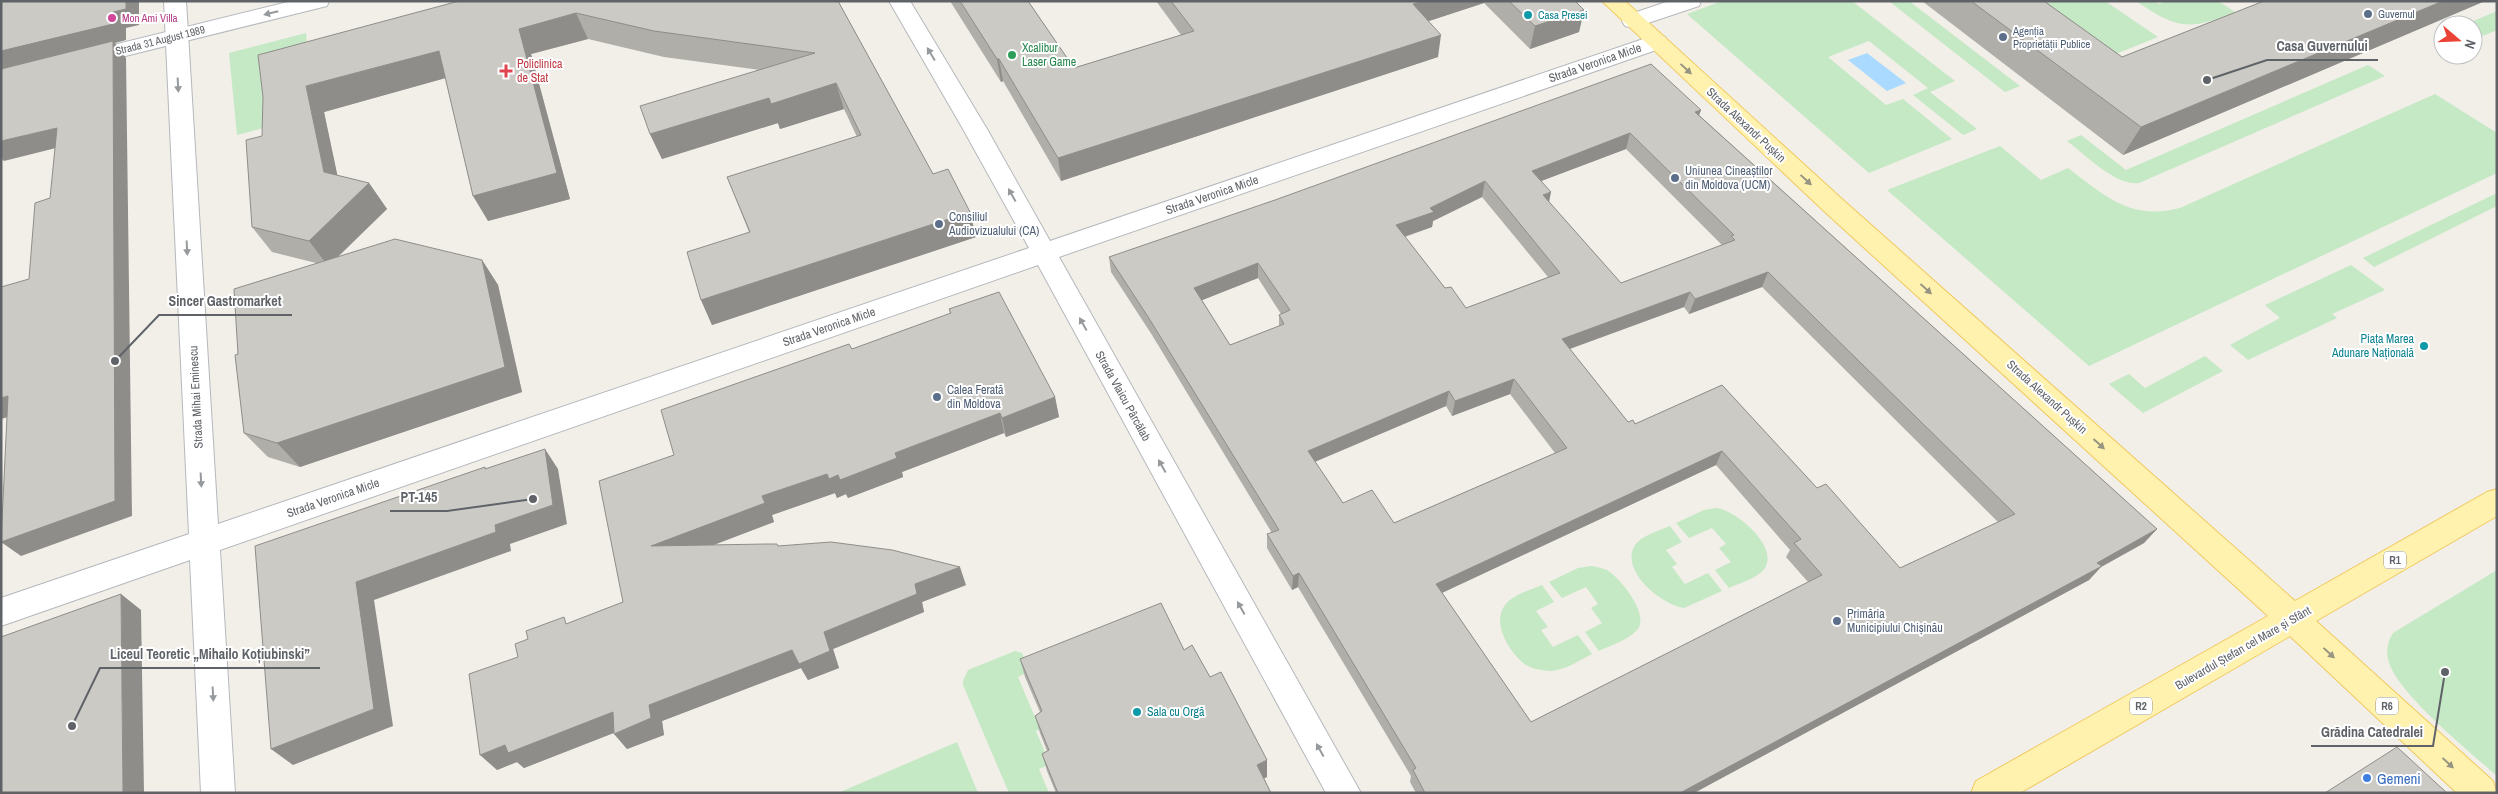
<svg xmlns="http://www.w3.org/2000/svg" width="2498" height="794" font-family="'Archivo Narrow',sans-serif">
	<style>
		.green { fill: #c5e8c5 }
		.water { fill: #aadaff }
		.lines { fill: none; stroke-linecap: round; stroke-linejoin: round }
		.street-casing { stroke: #b5b8bc; stroke-width: 2 }
		.secondary-casing { stroke: #b6babf; stroke-width: 2 }
		.primary-casing { stroke: #f2c960; stroke-width: 2 }
		.street { fill: #fff; fill-rule: evenodd }
		.secondary { fill: #fff; fill-rule: evenodd }
		.primary { fill: #fff2af; fill-rule: evenodd }
		.wall { fill: #afaea9; fill-rule: evenodd }
		.shaded-wall { fill: #8f8d8a }
		.building { fill: #cccac5; stroke: #8f8d8a; fill-rule: evenodd }
		.oneway { fill: #979a9d }
		.oneway2 { fill: #979581 }
		.service-dot { fill: #5c6f8a; stroke: #fff; stroke-width: 2 }
		.culture-dot { fill: #0f9aa8; stroke: #fff; stroke-width: 2 }
		.hotel-dot { fill: #d1479c; stroke: #fff; stroke-width: 2 }
		.leisure-dot { fill: #2e9e5b; stroke: #fff; stroke-width: 2 }
		.health-dot { fill: #e0444e; stroke: #fff; stroke-width: 2 }
		.shop-dot { fill: #3f7fe0; stroke: #fff; stroke-width: 2 }
		.labels { text-anchor: middle; dominant-baseline: central; stroke-width: 4; stroke-linejoin: round; paint-order: stroke }
		.far-service-label { font-size: 11px; fill: #4e5e75; stroke: #fff; text-anchor: start }
		.far-culture-label { font-size: 11px; fill: #0d838f; stroke: #fff; text-anchor: start }
		.far-hotel-label { font-size: 11px; fill: #b23c85; stroke: #fff; text-anchor: start }
		.far-street-label { font-size: 11px; fill: #5f6368; stroke: #fff }
		.shield { fill: #fff; stroke: #8f9295; stroke-width: 1 }
		.shield-label { font-size: 11px; font-weight: bold; fill: #5f6368 }
		.leisure-label { font-size: 12px; fill: #27864d; stroke: #fff; text-anchor: start }
		.street-label { font-size: 12px; fill: #5f6368; stroke: #fff }
		.health-label { font-size: 12px; fill: #be3a42; stroke: #fff; text-anchor: start }
		.service-label { font-size: 12px; fill: #4e5e75; stroke: #fff; text-anchor: start }
		.culture-label { font-size: 12px; fill: #0d838f; stroke: #fff; text-anchor: end }
		.near-shop-label { font-size: 15px; fill: #366cbe; stroke: #fff; text-anchor: start }
		.leader { fill: none; stroke: #5f6368; stroke-width: 2 }
		.callout-dot { fill: #5f6368; stroke: #fff; stroke-width: 2 }
		.callout-label { font-size: 14px; text-anchor: middle; font-weight: bold; fill: #5f6368; stroke: #fff; stroke-width: 4; stroke-linejoin: round; paint-order: stroke }
	</style>
	<rect width="100%" height="100%" fill="#f1efe8"/>
	<!-- green -->
	<path class="green" d="M 1722,1 L 1852,1 L 1955,81 L 1930,92 L 1977,129 L 1963,135 L 1913,95 L 1928,88 L 1869,41 L 1828,57 L 1886,105 L 1903,99 L 1952,139 L 1869,173 L 1687,14 Z
		M 1909,1 L 2020,86 L 2005,92 L 1890,2 Z
		M 2011,1 L 2105,1 L 2158,37 L 2096,62 Z
		M 2136,1 L 2155,1 L 2159,4 L 2166,1 L 2218,1 L 2235,12 C 2189,31 2177,29 2136,1 Z
		M 2497,11 L 2497,30 L 2483,36 L 2473,30 L 2473,25 L 2464,25 Z
		M 306,33 L 308,55 L 282,123 L 237,135 L 229,53 Z
		M 2368,65 L 2385,76 L 2139,183 C 2115,186 2086,155 2067,141 L 2081,135 L 2126,170 Z
		M 2435,94 L 2497,133 L 2497,173 L 2089,366 L 1887,190 L 2000,146 L 2041,180 L 2068,168 C 2105,196 2131,221 2180,208 Z
		M 2497,193 L 2497,206 L 2374,267 L 2363,258 Z
		M 2351,265 L 2385,290 L 2332,314 L 2337,318 L 2248,360 L 2230,345 L 2280,318 L 2265,305 Z
		M 2205,356 L 2223,371 L 2143,413 L 2109,384 L 2129,374 L 2145,388 Z
		M 1717,508 C 1736,511 1776,544 1766,566 C 1761,577 1740,583 1729,588 L 1715,570 L 1731,562 L 1719,548 L 1726,544 L 1712,528 L 1689,538 L 1676,523 L 1704,510 Z
		M 1670,526 L 1682,542 L 1666,550 L 1677,564 L 1672,567 L 1685,584 L 1708,573 L 1722,591 L 1684,608 C 1661,605 1619,570 1635,545 C 1642,535 1659,531 1670,526 Z
		M 1592,566 C 1597,567 1602,568 1607,570 C 1620,578 1647,611 1639,627 C 1632,639 1611,645 1599,651 L 1585,632 L 1602,623 L 1591,608 L 1598,604 L 1586,587 L 1562,598 L 1549,582 L 1578,568 Z
		M 2497,570 L 2497,776 C 2470,752 2401,696 2390,665 C 2385,653 2387,643 2393,633 Z
		M 1542,585 L 1554,602 L 1536,611 L 1548,627 L 1541,630 L 1553,647 L 1578,635 L 1592,654 C 1578,661 1564,671 1549,671 C 1541,670 1533,669 1526,665 C 1510,654 1491,623 1505,605 C 1513,595 1530,590 1542,585 Z
		M 1015,651 L 1022,653 L 1030,671 L 1018,677 L 1040,729 L 1036,731 L 1050,764 L 1039,769 L 1049,793 L 1009,793 L 963,685 L 963,681 L 968,670 Z
		M 957,742 L 978,793 L 838,793 Z"/>
	<!-- water -->
	<path class="water" d="M 1867,53 L 1906,83 L 1887,91 L 1848,60 Z"/>
	<g class="lines">
		<defs>
			<path id="street" d="M 164,1 L 186,1 L 218,524 L 1029,248 L 963,129 L 889,1 L 910,1 L 987,129 L 1050,241 L 1649,37 L 1657,35 L 1665,37 L 1668,42 L 1665,47 L 1059,257 L 1361,793 L 1326,793 L 1038,265 L 220,550 L 235,793 L 201,793 L 190,560 L 1,626 L 1,598 L 189,534 Z
				M 1669,1 L 1701,1 L 1699,6 L 1633,28 L 1625,26 L 1622,21 L 1625,16 Z"/>
			<path id="secondary" d="M 292,1 L 329,1 L 327,6 L 85,66 L 77,64 L 74,59 L 77,54 Z"/>
			<path id="primary" d="M 1602,1 L 1625,1 L 1843,200 L 2295,601 L 2487,492 L 2497,489 L 2497,516 L 2316,621 L 2493,781 L 2497,793 L 2457,793 L 2290,636 L 2020,793 L 1971,793 L 1976,781 L 2268,616 L 1825,212 Z"/>
		</defs>
		<!-- street casing -->
		<use href="#street" class="street-casing"/>
		<!-- secondary casing -->
		<use href="#secondary" class="secondary-casing"/>
		<!-- primary casing -->
		<use href="#primary" class="primary-casing"/>
		<!-- street -->
		<use href="#street" class="street"/>
		<!-- secondary -->
		<use href="#secondary" class="secondary"/>
		<!-- primary -->
		<use href="#primary" class="primary"/>
	</g>
	<!-- wall -->
	<path class="wall" d="M 459,1 L 838,1 L 933,174 L 970,212 L 976,237 L 712,325 L 701,300 L 749,232 L 727,177 L 857,137 L 844,109 L 780,129 L 778,123 L 662,159 L 650,134 L 760,70 L 664,57 L 588,39 L 531,54 L 570,199 L 488,221 L 445,78 L 324,112 L 337,175 L 369,183 L 387,209 L 338,257 L 482,260 L 498,285 L 522,392 L 300,467 L 268,457 L 244,433 L 238,354 L 316,263 L 272,252 L 252,227 L 262,136 Z
		M 950,1 L 1028,1 L 1074,68 L 1181,35 L 1156,1 L 1575,1 L 1584,10 L 1579,32 L 1530,49 L 1484,3 L 1428,21 L 1438,57 L 1061,181 L 1003,81 L 1001,82 Z
		M 1922,1 L 2044,1 L 2122,57 L 2264,1 L 2485,1 L 2123,155 Z
		M 1701,110 L 1699,115 L 2157,529 L 2144,543 L 2101,567 L 2089,580 L 1694,793 L 1416,793 L 1410,782 L 1411,776 L 1298,587 L 1292,590 L 1267,548 L 1267,534 L 1272,533 L 1152,335 L 1111,272 L 1109,257 ZM 1626,149 L 1722,245 L 1621,283 L 1549,202 L 1541,181 ZM 1482,197 L 1548,277 L 1466,308 L 1445,288 L 1405,237 L 1432,227 L 1433,221 ZM 1258,278 L 1281,314 L 1279,315 L 1279,326 L 1230,345 L 1202,300 ZM 1762,287 L 1998,522 L 1900,568 L 1817,488 L 1722,385 L 1635,424 L 1628,422 L 1570,349 L 1684,307 L 1689,314 ZM 1510,394 L 1555,453 L 1394,523 L 1343,503 L 1315,462 L 1446,406 L 1452,416 ZM 1716,465 L 1790,550 L 1786,557 L 1808,582 L 1531,722 L 1442,593 Z
		M 949,309 L 1055,397 L 1059,417 L 1006,437 L 1004,433 L 902,472 L 903,477 L 848,498 L 846,494 L 837,498 L 835,493 L 772,515 L 774,522 L 714,545 L 778,546 L 966,585 L 922,602 L 924,612 L 833,649 L 839,668 L 808,680 L 801,668 L 662,721 L 664,735 L 627,749 L 614,733 L 524,768 L 517,762 L 497,770 L 518,657 L 528,639 L 623,602 L 674,455 L 852,349 L 950,314 Z
		M 1184,650 L 1210,677 L 1267,760 L 1267,777 L 1264,778 L 1271,793 L 1056,793 L 1047,771 L 1042,754 L 1047,751 L 1040,733 L 1035,716 L 1040,712 L 1025,677 L 1020,659 Z"/>
	<!-- shaded-wall -->
	<path class="shaded-wall" d="M 126,1 L 139,1 L 139,25 L 126,28 L 126,40 L 115,43 L 126,58 L 132,516 L 21,556 L 1,542 L 113,43 L 1,71 L 1,51 L 113,12 Z
		M 1423,1 L 1484,1 L 1484,3 L 1411,27 L 1413,4 Z
		M 2443,1 L 2485,1 L 2123,155 L 2141,127 Z
		M 1584,10 L 1579,32 L 1530,49 L 1535,26 Z
		M 576,13 L 588,39 L 531,54 L 570,199 L 488,221 L 473,196 L 519,29 Z
		M 1441,35 L 1438,57 L 1061,181 L 1058,158 Z
		M 439,51 L 453,76 L 324,112 L 342,197 L 324,172 L 306,86 Z
		M 997,59 L 999,59 L 1003,81 L 1001,82 Z
		M 836,83 L 844,109 L 780,129 L 778,123 L 662,159 L 650,134 L 769,98 Z
		M 1701,110 L 1695,125 L 1695,112 Z
		M 57,128 L 72,144 L 4,161 L 1,158 L 1,141 Z
		M 1630,133 L 1626,149 L 1528,186 L 1532,171 Z
		M 1485,181 L 1482,197 L 1433,221 L 1432,227 L 1394,240 L 1396,225 Z
		M 369,183 L 387,209 L 328,266 L 309,241 Z
		M 1551,192 L 1548,208 L 1543,195 Z
		M 970,212 L 976,237 L 712,325 L 701,300 Z
		M 482,260 L 498,285 L 522,392 L 300,467 L 277,443 Z
		M 1258,263 L 1258,278 L 1195,303 L 1194,288 Z
		M 1768,272 L 1762,287 L 1689,314 L 1695,299 Z
		M 1690,292 L 1684,307 L 1558,353 L 1562,339 Z
		M 1514,379 L 1510,394 L 1452,416 L 1455,401 Z
		M 1449,391 L 1446,406 L 1307,465 L 1308,451 Z
		M 8,396 L 26,412 L 1,419 L 1,398 Z
		M 1055,397 L 1059,417 L 1006,437 L 1002,418 Z
		M 1000,413 L 1004,433 L 902,472 L 903,477 L 848,498 L 846,494 L 837,498 L 835,493 L 772,515 L 774,522 L 663,564 L 651,546 L 762,496 L 827,474 L 895,453 Z
		M 545,449 L 558,469 L 567,524 L 510,544 L 511,551 L 374,600 L 393,726 L 293,765 L 271,749 L 356,582 L 495,525 Z
		M 1722,451 L 1716,465 L 1433,597 L 1436,584 Z
		M 2157,529 L 2144,543 L 2101,567 L 2089,580 L 1694,793 L 1680,793 Z
		M 960,567 L 966,585 L 922,602 L 924,612 L 833,649 L 839,668 L 808,680 L 801,668 L 662,721 L 664,735 L 627,749 L 614,734 L 649,705 L 824,632 L 915,584 Z
		M 1299,573 L 1298,587 L 1292,590 L 1293,576 Z
		M 121,594 L 141,610 L 144,793 L 123,793 Z
		M 613,712 L 626,728 L 524,768 L 517,762 L 497,770 L 480,755 L 505,745 Z
		M 1267,760 L 1267,777 L 1257,782 L 1257,765 Z"/>
	<!-- building -->
	<path class="building" d="M 1,1 L 126,1 L 126,9 L 113,12 L 113,24 L 1,51 Z
		M 459,1 L 838,1 L 933,174 L 948,169 L 970,212 L 701,300 L 687,252 L 750,232 L 727,177 L 861,135 L 836,83 L 771,104 L 769,98 L 650,134 L 640,106 L 815,53 L 654,31 L 576,13 L 519,29 L 557,173 L 473,196 L 439,51 L 306,86 L 324,172 L 369,183 L 309,241 L 252,227 L 246,140 L 262,136 L 263,97 L 258,55 Z
		M 960,1 L 1028,1 L 1074,68 L 1194,31 L 1171,1 L 1423,1 L 1413,4 L 1441,35 L 1058,158 L 999,59 L 997,59 Z
		M 1509,1 L 1575,1 L 1584,10 L 1535,26 Z
		M 1971,1 L 2044,1 L 2122,57 L 2264,1 L 2443,1 L 2141,127 Z
		M 113,41 L 115,501 L 1,542 L 8,396 L 1,398 L 1,287 L 29,279 L 35,203 L 50,198 L 57,128 L 1,141 L 1,69 Z
		M 1651,64 L 1701,110 L 1695,112 L 2157,529 L 2097,563 L 2102,566 L 1680,793 L 1425,793 L 1413,770 L 1416,768 L 1299,573 L 1293,576 L 1267,534 L 1279,530 L 1150,320 L 1109,257 L 1275,200 ZM 1630,133 L 1734,235 L 1731,236 L 1735,240 L 1621,283 L 1543,195 L 1551,192 L 1532,171 ZM 1485,181 L 1560,273 L 1466,308 L 1451,287 L 1445,288 L 1396,225 L 1434,212 L 1430,208 ZM 1258,263 L 1290,310 L 1279,315 L 1284,324 L 1230,345 L 1194,288 ZM 1768,272 L 2015,514 L 1900,568 L 1826,484 L 1817,488 L 1722,385 L 1635,424 L 1633,420 L 1628,422 L 1562,339 L 1690,292 L 1695,299 ZM 1514,379 L 1567,448 L 1394,523 L 1372,490 L 1343,503 L 1308,451 L 1449,391 L 1455,401 ZM 1722,451 L 1801,539 L 1794,543 L 1822,575 L 1531,722 L 1436,584 Z
		M 395,239 L 482,260 L 505,367 L 277,443 L 244,433 L 235,355 L 238,354 L 234,289 Z
		M 999,292 L 1055,397 L 1002,418 L 1000,413 L 895,453 L 897,458 L 840,480 L 838,475 L 829,479 L 827,474 L 762,496 L 765,503 L 651,546 L 766,544 L 777,544 L 778,546 L 831,542 L 892,550 L 960,567 L 915,584 L 917,594 L 824,632 L 830,651 L 799,664 L 792,650 L 649,705 L 651,718 L 614,734 L 613,712 L 508,753 L 505,745 L 480,755 L 469,674 L 518,657 L 515,644 L 528,639 L 526,631 L 564,617 L 566,624 L 623,602 L 599,481 L 674,455 L 661,410 L 849,344 L 852,349 L 951,313 L 949,309 Z
		M 545,449 L 553,505 L 495,525 L 496,532 L 356,582 L 374,709 L 271,749 L 255,546 L 485,467 L 485,469 Z
		M 121,594 L 123,793 L 1,793 L 1,637 Z
		M 1161,603 L 1184,650 L 1192,645 L 1210,677 L 1221,672 L 1267,760 L 1257,765 L 1271,793 L 1058,793 L 1042,754 L 1049,750 L 1035,716 L 1042,711 L 1020,659 Z
		M 2397,747 L 2447,793 L 2325,793 Z"/>
	<!-- one-way arrows -->
	<defs><path id="oneway-solid" d="M-6-.8H1V-3.2L6.5 0L1 3.2V.8H-6Z" transform="scale(1.25)"/></defs>
	<g class="oneway">
		<use href="#oneway-solid" transform="translate(271 13) rotate(166)"/>
		<use href="#oneway-solid" transform="translate(931 54) rotate(-121)"/>
		<use href="#oneway-solid" transform="translate(178 85) rotate(87)"/>
		<use href="#oneway-solid" transform="translate(1012 195) rotate(-119)"/>
		<use href="#oneway-solid" transform="translate(187 248) rotate(87)"/>
		<use href="#oneway-solid" transform="translate(1083 324) rotate(-119)"/>
		<use href="#oneway-solid" transform="translate(1162 466) rotate(-119)"/>
		<use href="#oneway-solid" transform="translate(201 480) rotate(87)"/>
		<use href="#oneway-solid" transform="translate(1241 608) rotate(-119)"/>
		<use href="#oneway-solid" transform="translate(213 694) rotate(87)"/>
		<use href="#oneway-solid" transform="translate(1320 750) rotate(-119)"/>
	</g>
	<g class="oneway2">
		<use href="#oneway-solid" transform="translate(1686 69) rotate(43)"/>
		<use href="#oneway-solid" transform="translate(1806 180) rotate(43)"/>
		<use href="#oneway-solid" transform="translate(1926 289) rotate(42)"/>
		<use href="#oneway-solid" transform="translate(2099 444) rotate(42)"/>
		<use href="#oneway-solid" transform="translate(2329 653) rotate(43)"/>
		<use href="#oneway-solid" transform="translate(2448 763) rotate(43)"/>
	</g>
	<!-- markers -->
	<g class="service-dot">
		<circle cx="2368" cy="14" r="5"/>
		<circle cx="2003" cy="37" r="5"/>
		<circle cx="1675" cy="178" r="5"/>
		<circle cx="939" cy="224" r="5"/>
		<circle cx="937" cy="397" r="5"/>
		<circle cx="1837" cy="621" r="5"/>
	</g>
	<g class="culture-dot">
		<circle cx="1528" cy="15" r="5"/>
		<circle cx="2424" cy="346" r="5"/>
		<circle cx="1137" cy="712" r="5"/>
	</g>
	<circle class="hotel-dot" cx="112" cy="18" r="5"/>
	<circle class="leisure-dot" cx="1012" cy="55" r="5"/>
	<path class="health-dot" d="M503.5 63.5h5v5h5v5h-5v5h-5v-5h-5v-5h5z"/>
	<circle class="shop-dot" cx="2367" cy="778" r="5"/>
	<g class="labels">
		<!-- far-service labels -->
		<g class="far-service-label">
			<text x="2378" y="14">Guvernul</text>
			<text x="2013" y="31">Agenția<tspan x="2013" dy="13">Proprietății Publice</tspan></text>
		</g>
		<!-- far-culture labels -->
		<g class="far-culture-label">
			<text x="1538" y="15">Casa Presei</text>
		</g>
		<!-- far-hotel labels -->
		<g class="far-hotel-label">
			<text x="122" y="18">Mon Ami Villa</text>
		</g>
		<!-- far-street labels -->
		<g class="far-street-label">
			<text transform="translate(160 40) rotate(-14)">Strada 31 August 1989</text>
		</g>
		<!-- shield labels -->
		<g class="shield">
			<rect x="2384" y="551.5" width="22" height="17" rx="4"/>
			<rect x="2130" y="697.5" width="22" height="17" rx="4"/>
			<rect x="2376" y="697.5" width="22" height="17" rx="4"/>
		</g>
		<g class="shield-label">
			<text x="2395" y="560">R1</text>
			<text x="2141" y="706">R2</text>
			<text x="2387" y="706">R6</text>
		</g>
		<!-- leisure labels -->
		<g class="leisure-label">
			<text x="1022" y="48">Xcalibur<tspan x="1022" dy="14">Laser Game</tspan></text>
		</g>
		<!-- street labels -->
		<g class="street-label">
			<text transform="translate(1595 63) rotate(-19)">Strada Veronica Micle</text>
			<text transform="translate(1746 125) rotate(43)">Strada Alexandr Pușkin</text>
			<text transform="translate(1212 195) rotate(-19)">Strada Veronica Micle</text>
			<text transform="translate(829 327) rotate(-19)">Strada Veronica Micle</text>
			<text transform="translate(1123 396) rotate(61)">Strada Vlaicu Pârcălab</text>
			<text transform="translate(196 397) rotate(-93)">Strada Mihai Eminescu</text>
			<text transform="translate(2047 397) rotate(42)">Strada Alexandr Pușkin</text>
			<text transform="translate(333 498) rotate(-19)">Strada Veronica Micle</text>
			<text transform="translate(2243 648) rotate(-30)">Bulevardul Ștefan cel Mare și Sfânt</text>
		</g>
		<!-- health labels -->
		<g class="health-label">
			<text x="517" y="64">Policlinica<tspan x="517" dy="14">de Stat</tspan></text>
		</g>
		<!-- service labels -->
		<g class="service-label">
			<text x="1685" y="171">Uniunea Cineaștilor<tspan x="1685" dy="14">din Moldova (UCM)</tspan></text>
			<text x="949" y="217">Consiliul<tspan x="949" dy="14">Audiovizualului (CA)</tspan></text>
			<text x="947" y="390">Calea Ferată<tspan x="947" dy="14">din Moldova</tspan></text>
			<text x="1847" y="614">Primăria<tspan x="1847" dy="14">Municipiului Chișinău</tspan></text>
		</g>
		<!-- culture labels -->
		<g class="culture-label">
			<text x="2414" y="339">Piața Marea<tspan x="2414" dy="14">Adunare Națională</tspan></text>
			<text x="1147" y="712" text-anchor="start">Sala cu Orgă</text>
		</g>
		<!-- near-shop labels -->
		<g class="near-shop-label">
			<text x="2377" y="778">Gemeni</text>
		</g>
	</g>
	<!-- callouts -->
	<path class="leader" d="M2207 80L2267 60H2378M115 361L159 315H292M533 499L447 511H390M72 726L100 668H320M2445 672L2433 746H2311"/>
	<g class="callout-dot">
		<circle cx="2207" cy="80" r="5"/>
		<circle cx="115" cy="361" r="5"/>
		<circle cx="533" cy="499" r="5"/>
		<circle cx="72" cy="726" r="5"/>
		<circle cx="2445" cy="672" r="5"/>
	</g>
	<g class="callout-label">
		<text x="2322" y="51">Casa Guvernului</text>
		<text x="225" y="306">Sincer Gastromarket</text>
		<text x="419" y="502">PT-145</text>
		<text x="210" y="659">Liceul Teoretic „Mihailo Koțiubinski”</text>
		<text x="2372" y="737">Grădina Catedralei</text>
	</g>
	<!-- border -->
	<rect width="2498" height="794" fill="none" stroke="#5f6368" stroke-width="5"/>
	<!-- north arrow -->
	<g transform="translate(2458 40) rotate(109)"><circle r="24" fill="#ffffff" stroke="#bfc1c3"/>
	<path d="M0-4L9 19L0 12L-9 19Z" fill="#ea4335"/>
	<text y="-8" font-size="14" font-weight="bold" text-anchor="middle" fill="#5f6368">N</text>
	</g>
</svg>
